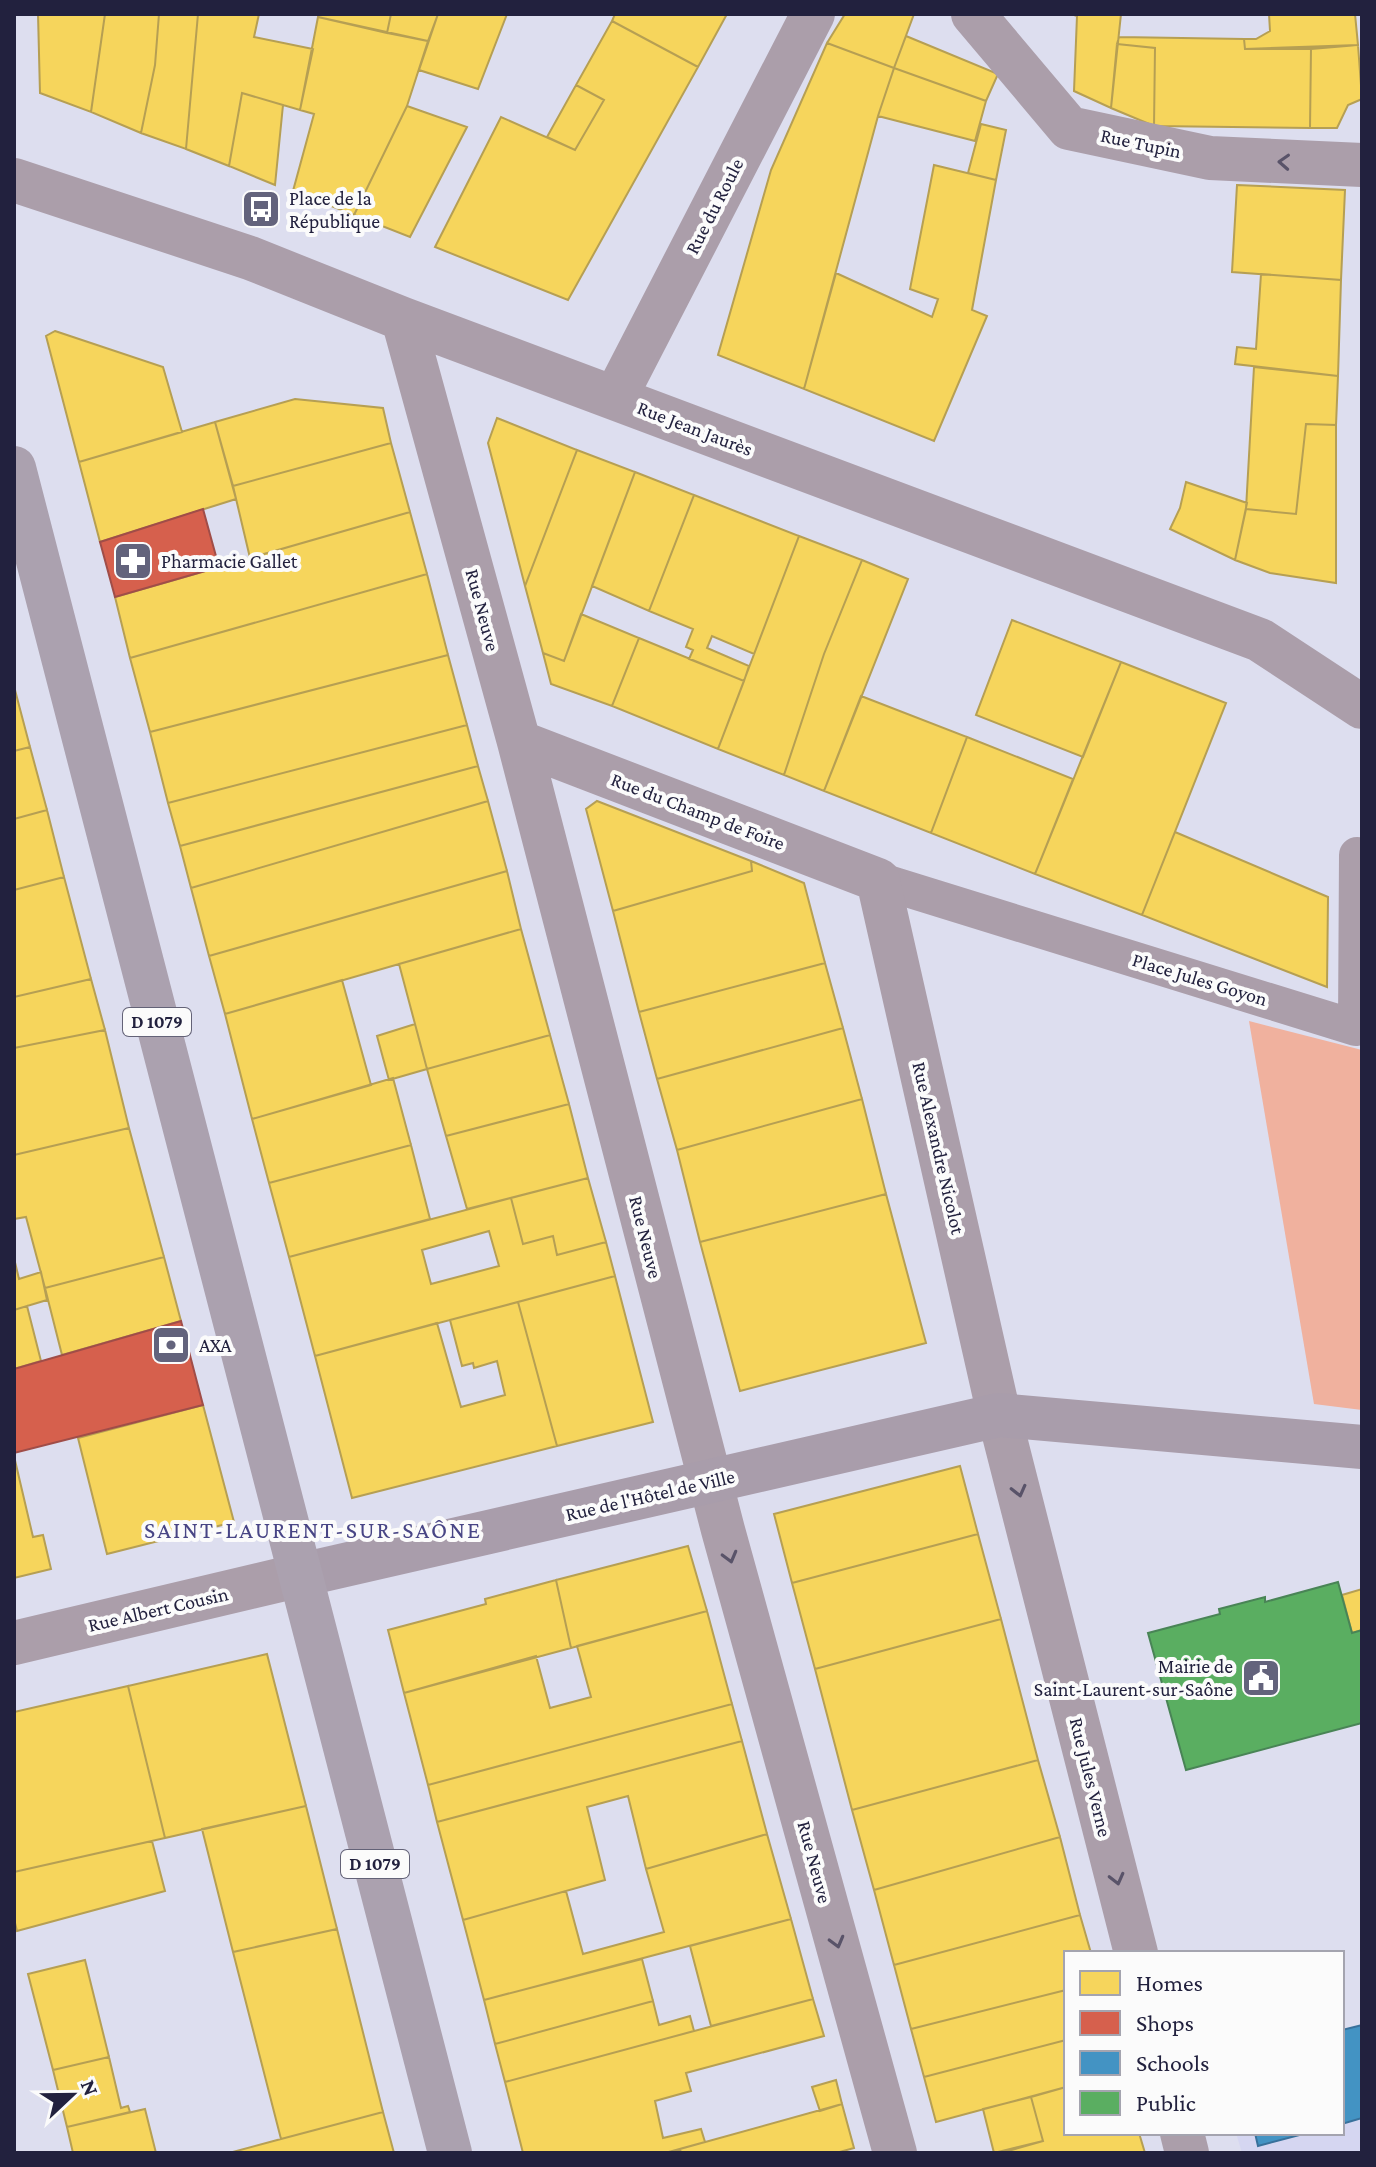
<svg xmlns="http://www.w3.org/2000/svg" width="1376" height="2167" font-family="'Crimson Pro',serif">
	<style>
		.built { fill: #d5d6f1 }
		.green { fill: #f0b19e }
		.homes { fill: #f6d55c; stroke: #b69f53; stroke-width: 2; fill-rule: evenodd }
		.shops { fill: #d6604d; stroke: #a04d48; stroke-width: 2 }
		.schools { fill: #4393c3; stroke: #39719b; stroke-width: 2 }
		.public { fill: #5aae61; stroke: #498456; stroke-width: 2 }
		.lines { fill: none; stroke-linecap: round; stroke-linejoin: round }
		.lane { stroke: #ab9eaa; stroke-width: 36 }
		.street { stroke: #ab9eaa; stroke-width: 44 }
		.secondary { stroke: #a99dab; stroke-width: 44 }
		.primary { stroke: #aba1af; stroke-width: 44 }
		.oneway { stroke: #595369 }
		.labels { text-anchor: middle; dominant-baseline: central; stroke-width: 8; stroke-linejoin: round; paint-order: stroke }
		.shield { fill: #fbfbfb; stroke: #636277; stroke-width: 2 }
		.shield-label { font-size: 18px; font-weight: bold; fill: #22213e }
		.street-label { font-size: 20px; fill: #22213e; stroke: #fbfbfb }
		.poi-label { font-size: 20px; fill: #22213e; stroke: #fbfbfb; text-anchor: start }
		.quarter-label { font-size: 24px; letter-spacing: 2px; fill: #484585; stroke: #fbfbfb }
	</style>
	<rect width="100%" height="100%" fill="#dddeef"/>
	<!-- built -->
	<path class="built" d="M 1362,2025 L 1362,2153 L 1242,2153 L 1236,2133 L 1342,2133 L 1342,2030 Z"/>
	<!-- green -->
	<path class="green" d="M 1249,1021 L 1362,1050 L 1362,1410 L 1314,1404 Z"/>
	<!-- homes -->
	<path class="homes" d="M 38,14 L 105,14 L 91,112 L 40,93 Z
		M 105,14 L 159,14 L 155,65 L 141,133 L 91,112 Z
		M 159,14 L 198,14 L 186,149 L 141,133 L 155,65 Z
		M 198,14 L 259,14 L 254,37 L 313,49 L 300,110 L 242,93 L 229,166 L 186,149 Z
		M 319,14 L 391,14 L 387,33 L 318,17 Z
		M 391,14 L 438,14 L 428,41 L 387,33 Z
		M 438,14 L 507,14 L 478,89 L 419,70 Z
		M 615,14 L 727,14 L 698,67 L 612,21 Z
		M 845,14 L 914,14 L 894,68 L 827,43 Z
		M 1071,14 L 1121,14 L 1111,108 L 1074,91 L 1077,16 Z
		M 1269,14 L 1355,14 L 1358,45 L 1245,49 L 1244,39 L 1256,39 L 1270,31 Z
		M 318,17 L 428,41 L 407,106 L 354,215 L 293,191 L 314,114 L 300,110 Z
		M 612,21 L 698,67 L 568,300 L 435,247 L 501,117 L 575,150 L 604,100 L 576,85 Z
		M 906,36 L 998,74 L 986,101 L 894,68 Z
		M 1119,37 L 1244,39 L 1245,49 L 1311,49 L 1310,128 L 1154,126 L 1155,48 L 1117,44 Z
		M 827,43 L 894,68 L 878,116 L 804,389 L 718,355 L 771,170 Z
		M 1117,44 L 1155,48 L 1154,126 L 1111,108 Z
		M 1358,45 L 1362,99 L 1348,105 L 1337,128 L 1310,128 L 1311,49 Z
		M 894,68 L 986,101 L 975,141 L 878,116 Z
		M 576,85 L 604,100 L 575,150 L 547,137 Z
		M 242,93 L 283,105 L 275,185 L 229,166 Z
		M 407,106 L 467,127 L 410,237 L 354,215 Z
		M 981,124 L 1006,130 L 996,180 L 968,173 Z
		M 934,165 L 996,180 L 972,310 L 987,316 L 934,441 L 804,389 L 836,273 L 932,317 L 938,299 L 910,289 Z
		M 1237,185 L 1345,190 L 1341,280 L 1232,272 Z
		M 1261,274 L 1341,280 L 1338,376 L 1235,364 L 1237,347 L 1256,349 Z
		M 55,331 L 163,367 L 182,432 L 79,462 L 46,336 Z
		M 1254,367 L 1338,376 L 1336,425 L 1306,424 L 1296,514 L 1246,509 Z
		M 295,399 L 383,408 L 391,443 L 233,486 L 215,422 Z
		M 497,418 L 577,450 L 525,586 L 488,443 Z
		M 215,422 L 236,499 L 100,542 L 79,462 Z
		M 1306,424 L 1336,425 L 1336,583 L 1270,573 L 1235,560 L 1246,509 L 1296,514 Z
		M 391,443 L 410,512 L 250,558 L 233,486 Z
		M 577,450 L 635,472 L 564,661 L 543,653 L 525,586 Z
		M 635,472 L 694,495 L 649,611 L 592,586 Z
		M 1186,482 L 1247,503 L 1235,560 L 1170,529 L 1180,508 Z
		M 694,495 L 799,536 L 754,654 L 712,636 L 707,648 L 749,666 L 744,681 L 689,659 L 693,650 L 686,647 L 693,629 L 649,611 Z
		M 410,512 L 427,574 L 130,658 L 115,597 Z
		M 799,536 L 862,560 L 824,654 L 784,775 L 718,749 Z
		M 862,560 L 908,579 L 824,791 L 784,775 L 824,654 Z
		M 427,574 L 448,655 L 150,732 L 130,658 Z
		M 581,614 L 639,638 L 612,706 L 551,684 L 543,653 L 564,661 Z
		M 1012,620 L 1121,662 L 1083,757 L 976,715 Z
		M 639,638 L 744,681 L 718,749 L 612,706 Z
		M 448,655 L 467,725 L 168,803 L 150,732 Z
		M 1121,662 L 1226,703 L 1142,915 L 1035,874 Z
		M 15,690 L 30,747 L 14,751 L 14,691 Z
		M 861,696 L 967,737 L 931,833 L 824,791 Z
		M 467,725 L 478,766 L 180,846 L 168,803 Z
		M 967,737 L 1073,779 L 1035,874 L 931,833 Z
		M 30,747 L 47,810 L 14,819 L 14,751 Z
		M 478,766 L 488,801 L 191,888 L 180,846 Z
		M 488,801 L 507,871 L 209,956 L 191,888 Z
		M 597,801 L 751,861 L 752,871 L 613,911 L 586,809 Z
		M 47,810 L 64,877 L 14,890 L 14,819 Z
		M 1175,832 L 1328,897 L 1327,987 L 1142,915 Z
		M 751,861 L 804,883 L 825,963 L 639,1012 L 613,911 L 752,871 Z
		M 507,871 L 521,929 L 225,1014 L 209,956 Z
		M 64,877 L 91,979 L 14,997 L 14,890 Z
		M 521,929 L 550,1035 L 427,1069 L 399,964 Z
		M 825,963 L 843,1028 L 657,1079 L 639,1012 Z
		M 91,979 L 105,1030 L 14,1048 L 14,997 Z
		M 342,980 L 371,1085 L 252,1119 L 225,1014 Z
		M 415,1024 L 427,1069 L 389,1080 L 377,1036 Z
		M 843,1028 L 862,1099 L 677,1150 L 657,1079 Z
		M 105,1030 L 129,1128 L 14,1155 L 14,1048 Z
		M 550,1035 L 569,1104 L 446,1136 L 427,1069 Z
		M 393,1078 L 411,1145 L 269,1183 L 252,1119 Z
		M 862,1099 L 886,1194 L 700,1242 L 677,1150 Z
		M 569,1104 L 588,1178 L 467,1209 L 446,1136 Z
		M 129,1128 L 164,1257 L 45,1288 L 26,1217 L 14,1219 L 14,1155 Z
		M 411,1145 L 430,1219 L 289,1257 L 269,1183 Z
		M 588,1178 L 606,1242 L 557,1255 L 553,1236 L 523,1244 L 511,1198 Z
		M 886,1194 L 926,1343 L 740,1391 L 700,1242 Z
		M 511,1198 L 523,1244 L 553,1236 L 557,1255 L 606,1242 L 615,1276 L 315,1356 L 289,1257 ZM 489,1231 L 499,1266 L 431,1284 L 422,1250 Z
		M 164,1257 L 181,1321 L 62,1355 L 45,1288 Z
		M 14,1258 L 19,1279 L 41,1272 L 47,1300 L 14,1310 Z
		M 615,1276 L 653,1422 L 557,1446 L 518,1302 Z
		M 518,1302 L 557,1446 L 352,1498 L 315,1356 L 437,1323 L 461,1407 L 505,1395 L 497,1361 L 474,1368 L 473,1363 L 462,1366 L 450,1320 Z
		M 27,1306 L 41,1361 L 14,1369 L 14,1310 Z
		M 203,1405 L 234,1522 L 107,1554 L 78,1438 Z
		M 14,1456 L 33,1537 L 43,1535 L 51,1569 L 14,1578 Z
		M 960,1466 L 978,1534 L 792,1583 L 774,1514 Z
		M 978,1534 L 1001,1619 L 815,1669 L 792,1583 Z
		M 688,1546 L 707,1611 L 571,1648 L 556,1580 Z
		M 556,1580 L 571,1648 L 404,1693 L 388,1630 L 486,1604 L 485,1599 Z
		M 1362,1589 L 1362,1630 L 1352,1633 L 1342,1595 Z
		M 707,1611 L 732,1704 L 428,1785 L 404,1693 L 536,1656 L 550,1708 L 591,1697 L 577,1646 Z
		M 1001,1619 L 1038,1760 L 852,1810 L 815,1669 Z
		M 267,1654 L 306,1806 L 165,1838 L 128,1686 Z
		M 128,1686 L 165,1838 L 14,1872 L 14,1712 Z
		M 732,1704 L 742,1741 L 437,1822 L 428,1785 Z
		M 742,1741 L 767,1834 L 646,1869 L 628,1796 L 587,1807 L 605,1880 L 463,1920 L 437,1822 Z
		M 1038,1760 L 1060,1837 L 874,1890 L 852,1810 Z
		M 306,1806 L 337,1929 L 233,1952 L 202,1829 Z
		M 767,1834 L 791,1919 L 484,2000 L 463,1920 L 566,1891 L 583,1954 L 664,1932 L 646,1869 Z
		M 1060,1837 L 1080,1915 L 894,1965 L 874,1890 Z
		M 152,1841 L 165,1891 L 17,1931 L 14,1919 L 14,1872 Z
		M 1080,1915 L 1091,1953 L 1066,1953 L 1066,1990 L 911,2029 L 894,1965 Z
		M 791,1919 L 813,1999 L 711,2026 L 690,1946 Z
		M 337,1929 L 383,2112 L 281,2139 L 233,1952 Z
		M 642,1959 L 653,2001 L 495,2044 L 484,2000 Z
		M 85,1960 L 109,2057 L 53,2070 L 28,1974 Z
		M 1066,1990 L 1066,2040 L 924,2077 L 911,2029 Z
		M 813,1999 L 824,2036 L 686,2073 L 691,2091 L 655,2101 L 663,2138 L 701,2129 L 705,2142 L 665,2153 L 523,2153 L 505,2082 Z
		M 653,2001 L 659,2025 L 690,2016 L 694,2031 L 505,2082 L 495,2044 Z
		M 1066,2040 L 1066,2087 L 936,2122 L 924,2077 Z
		M 109,2057 L 121,2108 L 128,2106 L 130,2112 L 67,2127 L 53,2070 Z
		M 836,2080 L 842,2104 L 820,2111 L 812,2087 Z
		M 1066,2087 L 1066,2133 L 1139,2133 L 1145,2153 L 1001,2153 L 1043,2141 L 1031,2097 Z
		M 1031,2097 L 1043,2141 L 994,2153 L 983,2109 Z
		M 842,2104 L 854,2148 L 836,2153 L 681,2153 L 680,2149 Z
		M 145,2109 L 156,2153 L 73,2153 L 67,2127 Z
		M 383,2112 L 394,2153 L 229,2153 L 281,2139 Z"/>
	<!-- shops -->
	<path class="shops" d="M 203,509 L 219,567 L 115,597 L 100,542 Z
		M 181,1321 L 203,1405 L 14,1453 L 14,1369 Z"/>
	<!-- schools -->
	<path class="schools" d="M 1362,2025 L 1362,2118 L 1342,2124 L 1342,2030 Z
		M 1255,2133 L 1307,2133 L 1258,2146 Z"/>
	<!-- public -->
	<path class="public" d="M 1338,1582 L 1352,1633 L 1362,1630 L 1362,1723 L 1186,1770 L 1148,1633 L 1220,1614 L 1219,1609 L 1265,1597 L 1265,1602 Z"/>
	<g class="lines">
		<!-- lane -->
		<path class="lane" d="M 878,880 L 1356,1028 L 1357,855"/>
		<!-- street -->
		<path class="street" d="M 973,14 L 1069,128 L 1210,158 L 1362,165
			M 14,180 L 250,258 L 403,319 L 1260,640 L 1362,707
			M 403,319 L 519,742 L 723,1530 L 895,2153
			M 615,398 L 813,14
			M 519,742 L 878,880 L 999,1415 L 1136,1953
			M 14,1643 L 301,1575
			M 1182,2133 L 1187,2153"/>
		<!-- secondary -->
		<path class="secondary" d="M 301,1575 L 999,1415 L 1362,1447"/>
		<!-- primary -->
		<path class="primary" d="M 14,468 L 450,2153"/>
	</g>
	<!-- one-way arrows -->
	<defs><path id="oneway-chevron" d="M-2-3.5L2.5 0L-2 3.5" fill="none" stroke-width="1.6" stroke-linecap="round" stroke-linejoin="round" transform="scale(2)"/></defs>
	<g class="oneway">
		<use href="#oneway-chevron" transform="translate(1284 162) rotate(-177)"/>
		<use href="#oneway-chevron" transform="translate(1019 1491) rotate(76)"/>
		<use href="#oneway-chevron" transform="translate(730 1557) rotate(75)"/>
		<use href="#oneway-chevron" transform="translate(1117 1879) rotate(76)"/>
		<use href="#oneway-chevron" transform="translate(837 1942) rotate(75)"/>
	</g>
	<!-- icons -->
	<defs>
		<symbol id="bus-square" viewBox="-11 -11 22 22"><rect x="-9" y="-9" width="18" height="18" rx="4" fill="#63637c" stroke="#fbfbfb"/><path d="M-5-6H5V4H4V6H2V4H-2V6H-4V4H-5ZM-3.5-4V0h7V-4ZM-3.5 1.2v1.5H-2V1.2ZM2 1.2v1.5H3.5V1.2Z" fill="#fff"/></symbol>
		<symbol id="pharmacy-square" viewBox="-11 -11 22 22"><rect x="-9" y="-9" width="18" height="18" rx="4" fill="#63637c" stroke="#fbfbfb"/><path d="M-2-6h4v4h4v4h-4v4h-4v-4h-4v-4h4Z" fill="#fff"/></symbol>
		<symbol id="bank-square" viewBox="-11 -11 22 22"><rect x="-9" y="-9" width="18" height="18" rx="4" fill="#63637c" stroke="#fbfbfb"/><path d="M-6-4H6V4H-6ZM0-2.3a2.3 2.3 0 1 0 0 4.6a2.3 2.3 0 1 0 0-4.6Z" fill="#fff"/></symbol>
		<symbol id="civic-square" viewBox="-11 -11 22 22"><rect x="-9" y="-9" width="18" height="18" rx="4" fill="#63637c" stroke="#fbfbfb"/><path d="M-.6-6.5H3V-4.5H.6V-3L4-1V1h2V6H-6V1h2V-1L-.6-3ZM-1.2 2.5V6h2.4V2.5Z" fill="#fff"/></symbol>
	</defs>
	<g fill-rule="evenodd">
		<use href="#bus-square" x="239" y="187" width="44" height="44"/>
		<use href="#pharmacy-square" x="111" y="539" width="44" height="44"/>
		<use href="#bank-square" x="149" y="1323" width="44" height="44"/>
		<use href="#civic-square" x="1239" y="1656" width="44" height="44"/>
	</g>
	<g class="labels">
		<!-- shield labels -->
		<g class="shield">
			<rect x="123" y="1008" width="68" height="28" rx="6"/>
			<rect x="341" y="1850" width="68" height="28" rx="6"/>
		</g>
		<g class="shield-label">
			<text x="157" y="1022">D 1079</text>
			<text x="375" y="1864">D 1079</text>
		</g>
		<!-- street labels -->
		<g class="street-label">
			<text transform="translate(1141 143) rotate(12)">Rue Tupin</text>
			<text transform="translate(714 206) rotate(-63)">Rue du Roule</text>
			<text transform="translate(695 428) rotate(21)">Rue Jean Jaurès</text>
			<text transform="translate(483 610) rotate(75)">Rue Neuve</text>
			<text transform="translate(698 811) rotate(21)">Rue du Champ de Foire</text>
			<text transform="translate(1200 979) rotate(17)">Place Jules Goyon</text>
			<text transform="translate(939 1148) rotate(77)">Rue Alexandre Nicolot</text>
			<text transform="translate(646 1237) rotate(76)">Rue Neuve</text>
			<text transform="translate(650 1495) rotate(-13)">Rue de l'Hôtel de Ville</text>
			<text transform="translate(158 1609) rotate(-13)">Rue Albert Cousin</text>
			<text transform="translate(1091 1777) rotate(76)">Rue Jules Verne</text>
			<text transform="translate(815 1862) rotate(75)">Rue Neuve</text>
		</g>
		<!-- poi labels -->
		<g class="poi-label">
			<text x="289" y="198">Place de la<tspan x="289" dy="23">République</tspan></text>
			<text x="161" y="561">Pharmacie Gallet</text>
			<text x="199" y="1345">AXA</text>
			<text x="1233" y="1666" text-anchor="end">Mairie de<tspan x="1233" dy="23">Saint-Laurent-sur-Saône</tspan></text>
		</g>
		<!-- quarter labels -->
		<g class="quarter-label">
			<text x="313" y="1529">SAINT-LAURENT-SUR-SAÔNE</text>
		</g>
	</g>
	<!-- border -->
	<rect width="1376" height="2167" fill="none" stroke="#22213e" stroke-width="32"/>
	<!-- legend -->
	<rect x="1064" y="1951" width="280" height="184" fill="#fbfbfb" stroke="#a4a4af" stroke-width="2"/>
	<rect x="1080" y="1971" width="40" height="24" fill="#f6d55c" stroke="#a4a4af" stroke-width="2"/>
	<text x="1136" y="1991" font-size="24" fill="#22213e">Homes</text>
	<rect x="1080" y="2011" width="40" height="24" fill="#d6604d" stroke="#a4a4af" stroke-width="2"/>
	<text x="1136" y="2031" font-size="24" fill="#22213e">Shops</text>
	<rect x="1080" y="2051" width="40" height="24" fill="#4393c3" stroke="#a4a4af" stroke-width="2"/>
	<text x="1136" y="2071" font-size="24" fill="#22213e">Schools</text>
	<rect x="1080" y="2091" width="40" height="24" fill="#5aae61" stroke="#a4a4af" stroke-width="2"/>
	<text x="1136" y="2111" font-size="24" fill="#22213e">Public</text>
	<!-- north arrow -->
	<g transform="translate(72 2095) rotate(68)" stroke="#fbfbfb" stroke-width="6" paint-order="stroke">
	<path d="M0-6L14 30L0 20L-14 30Z" fill="#22213e"/>
	<text y="-12" font-size="22" font-weight="bold" text-anchor="middle" fill="#22213e">N</text>
	</g>
</svg>
